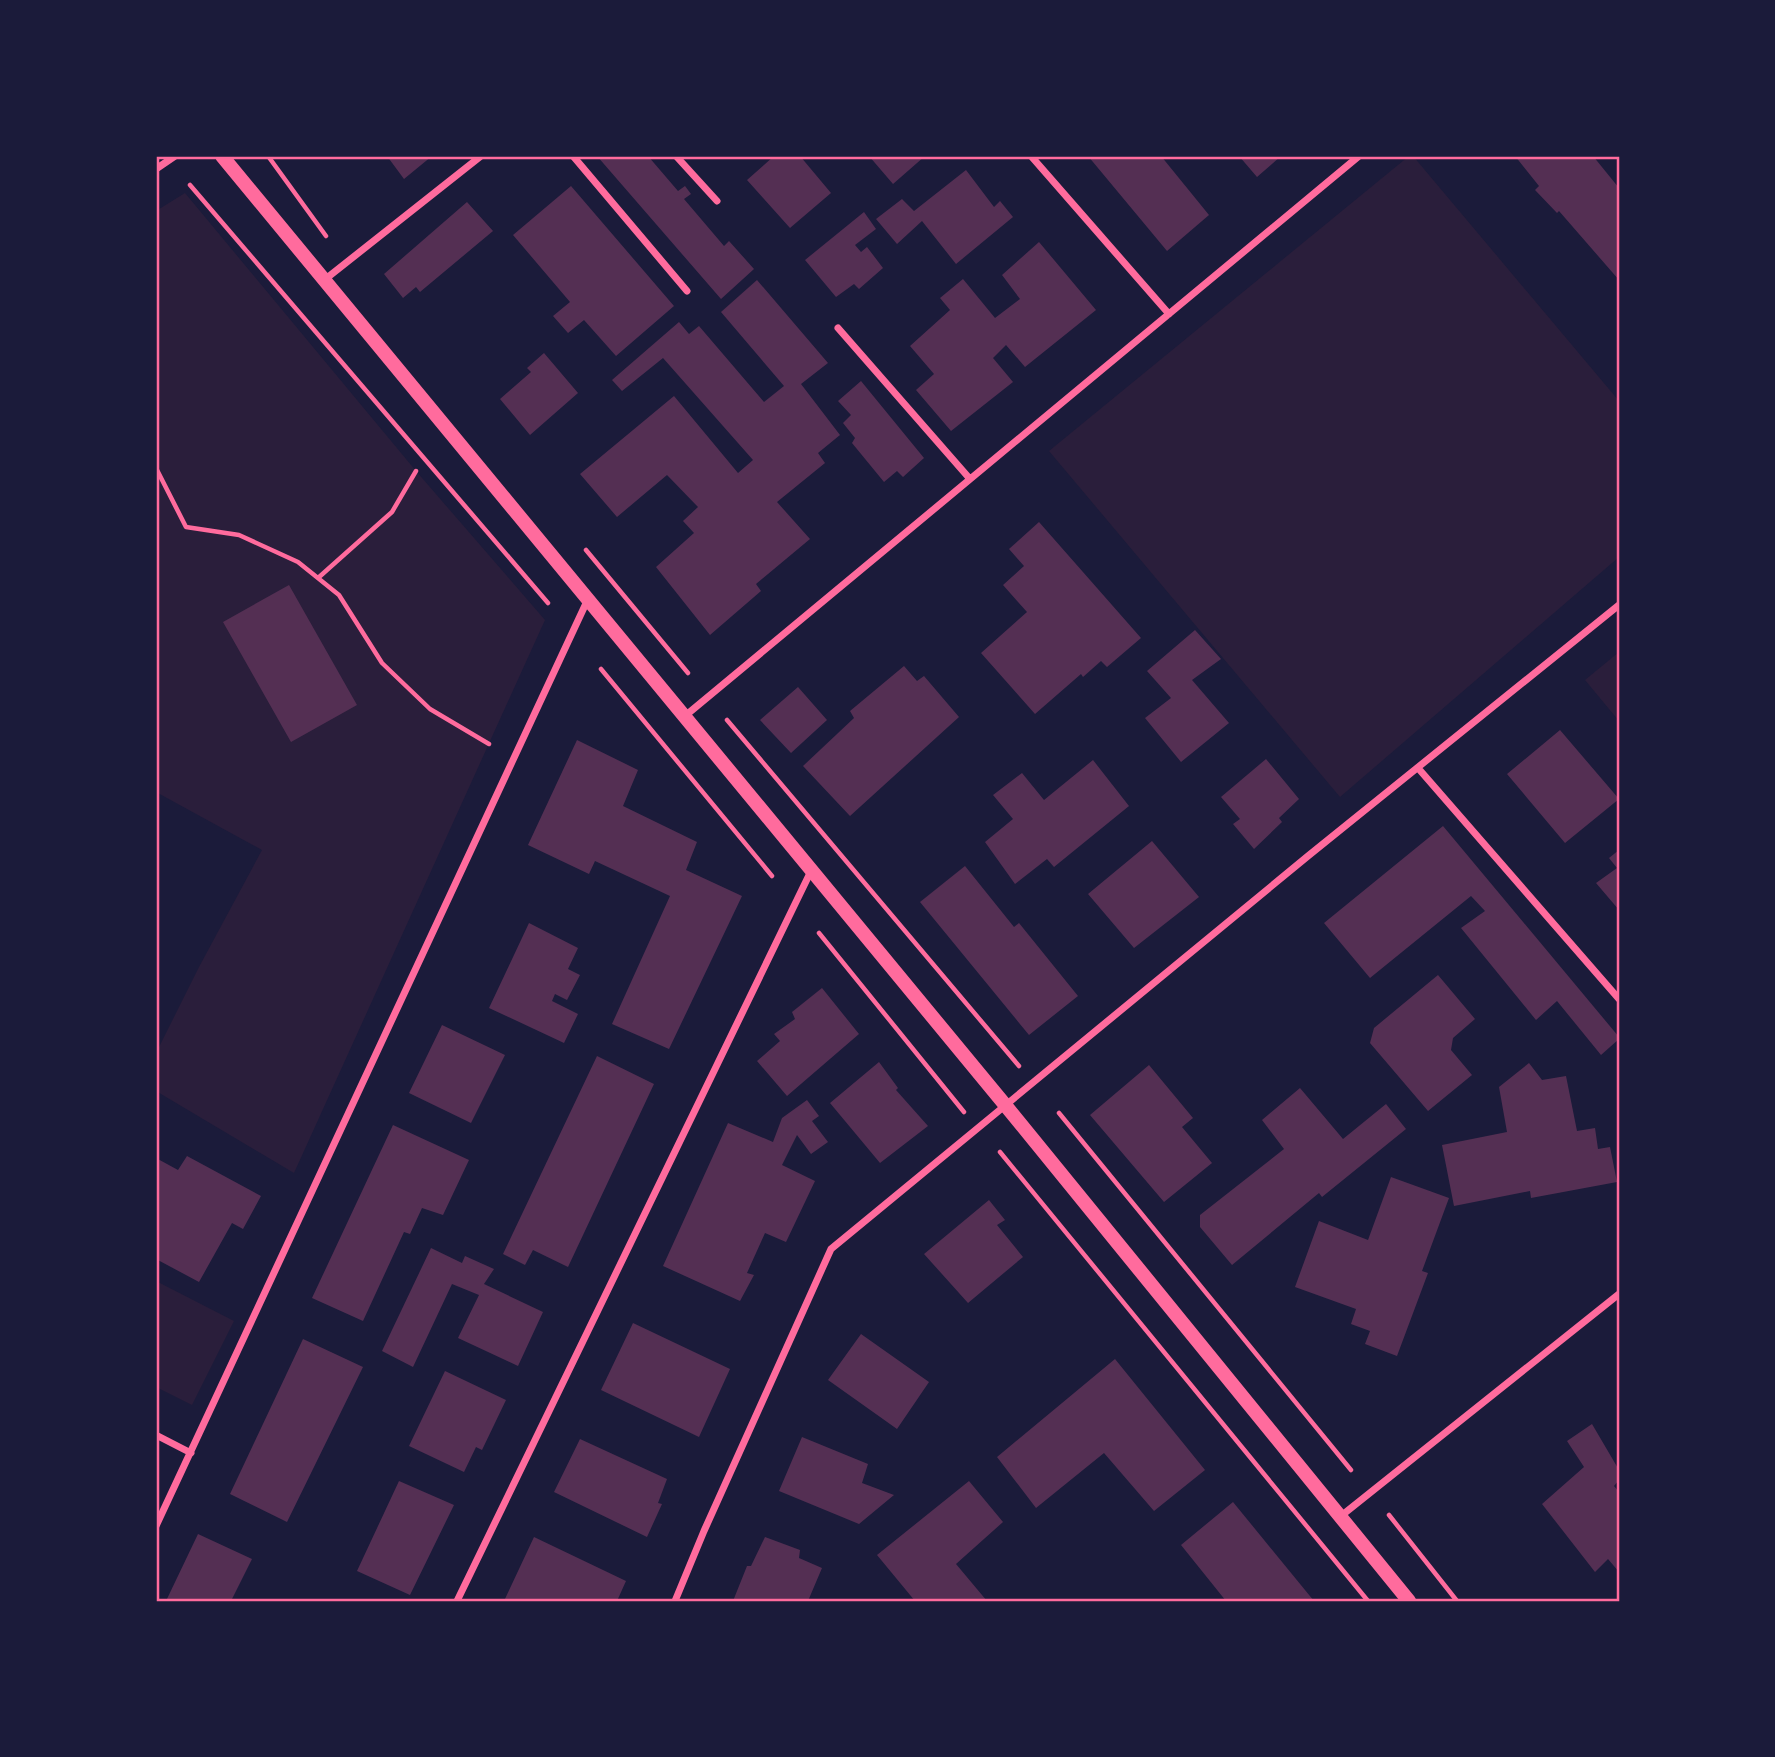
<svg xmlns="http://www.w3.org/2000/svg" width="1775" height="1757" font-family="Rubik,sans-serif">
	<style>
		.green { fill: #2a1e3b }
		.building { fill: #542f53 }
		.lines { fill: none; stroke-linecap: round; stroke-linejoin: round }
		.path { stroke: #ff6b9d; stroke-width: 4.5 }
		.minor { stroke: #ff6b9d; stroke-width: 7 }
		.secondary { stroke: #ff6b9d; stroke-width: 14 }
		.neatline { fill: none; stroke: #ff6b9d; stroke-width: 2.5 }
	</style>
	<rect width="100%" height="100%" fill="#1b1b3a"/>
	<!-- green -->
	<path class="green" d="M 1409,156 L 1413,156 L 1619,401 L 1619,557 L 1340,797 L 1049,451 Z
		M 185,193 L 416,471 L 545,620 L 294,1173 L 156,1091 L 156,1053 L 199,967 L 262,850 L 156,792 L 156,211 Z
		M 1619,652 L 1619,721 L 1585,680 Z
		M 156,1281 L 234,1321 L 192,1405 L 156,1387 Z"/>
	<!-- building -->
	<path class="building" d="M 387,156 L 432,156 L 404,179 Z
		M 597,156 L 648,156 L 678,191 L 685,186 L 691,194 L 684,199 L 724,246 L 729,241 L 754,269 L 721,299 Z
		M 774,156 L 800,156 L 831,193 L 790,228 L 747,180 Z
		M 869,156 L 925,156 L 893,184 Z
		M 1088,156 L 1161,156 L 1209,215 L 1167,251 Z
		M 1239,156 L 1281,156 L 1257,177 Z
		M 1515,156 L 1593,156 L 1619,188 L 1619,280 L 1559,211 L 1557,213 L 1535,190 L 1539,186 Z
		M 966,170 L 994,207 L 1000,201 L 1013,217 L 956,264 L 922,221 L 897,244 L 876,219 L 902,199 L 914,211 Z
		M 571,186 L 674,306 L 616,356 L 584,320 L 568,333 L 553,316 L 570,302 L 513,235 Z
		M 467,202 L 493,231 L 420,292 L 416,287 L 403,298 L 384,274 Z
		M 864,212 L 876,229 L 855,245 L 861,252 L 867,247 L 883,268 L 859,289 L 854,284 L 836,297 L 805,260 Z
		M 1039,242 L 1096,310 L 1025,367 L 1006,345 L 993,358 L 1013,382 L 951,431 L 916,390 L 934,374 L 910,346 L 950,310 L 940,298 L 963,279 L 995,318 L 1020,299 L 1002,275 Z
		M 757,280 L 828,363 L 801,384 L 840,435 L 818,453 L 825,463 L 777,502 L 810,539 L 756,584 L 761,591 L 710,635 L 656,567 L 694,533 L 683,521 L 698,507 L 667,475 L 617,517 L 580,474 L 674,396 L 738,473 L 753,460 L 663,358 L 622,391 L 612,380 L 679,322 L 689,334 L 699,326 L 764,402 L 784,386 L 721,312 Z
		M 544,353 L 578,393 L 530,435 L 500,399 L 531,372 L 527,368 Z
		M 861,381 L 924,458 L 903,477 L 897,471 L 884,482 L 852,443 L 855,438 L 843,423 L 851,415 L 838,401 Z
		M 1039,522 L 1141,638 L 1107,667 L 1101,661 L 1083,677 L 1081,674 L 1035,714 L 981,653 L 1027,612 L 1003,585 L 1024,566 L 1009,549 Z
		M 289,585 L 357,705 L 291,742 L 223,622 Z
		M 1195,630 L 1221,659 L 1192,680 L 1229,723 L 1181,762 L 1145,718 L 1171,698 L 1147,671 Z
		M 904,666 L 917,681 L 924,676 L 959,717 L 850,816 L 803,766 L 854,718 L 850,711 Z
		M 798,687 L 827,720 L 791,753 L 760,720 Z
		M 1560,730 L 1619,799 L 1565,843 L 1507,774 Z
		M 577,740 L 638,770 L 623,806 L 697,842 L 686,870 L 742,896 L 669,1049 L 612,1024 L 670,896 L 595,861 L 589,874 L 528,845 Z
		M 1266,759 L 1299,799 L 1279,818 L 1282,822 L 1254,849 L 1233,824 L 1240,819 L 1221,797 Z
		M 1093,760 L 1129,806 L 1054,867 L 1047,859 L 1015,884 L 985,842 L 1013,819 L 993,795 L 1022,773 L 1044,800 Z
		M 1443,826 L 1619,1037 L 1619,1039 L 1601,1055 L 1557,1001 L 1536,1020 L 1461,928 L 1485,911 L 1471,896 L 1370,978 L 1324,923 Z
		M 1152,841 L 1199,897 L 1134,948 L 1088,894 Z
		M 1619,850 L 1619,910 L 1596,883 L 1617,868 L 1609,858 Z
		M 965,866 L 1014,927 L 1019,923 L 1078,996 L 1029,1035 L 920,902 Z
		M 529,923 L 578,948 L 568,969 L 580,975 L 567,1000 L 555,994 L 552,1001 L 578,1014 L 564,1043 L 489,1008 Z
		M 1438,975 L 1475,1019 L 1453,1038 L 1451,1050 L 1472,1075 L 1428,1111 L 1370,1043 L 1374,1028 Z
		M 822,988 L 859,1034 L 787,1096 L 757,1061 L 780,1041 L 774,1034 L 795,1019 L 792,1012 Z
		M 442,1025 L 505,1055 L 471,1123 L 409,1093 Z
		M 597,1056 L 654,1084 L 568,1267 L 533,1250 L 525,1265 L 503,1254 Z
		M 879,1062 L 898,1088 L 896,1090 L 928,1126 L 880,1163 L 830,1103 Z
		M 1529,1063 L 1542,1080 L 1566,1076 L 1577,1131 L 1595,1128 L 1598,1149 L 1610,1147 L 1617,1182 L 1531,1198 L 1530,1191 L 1454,1206 L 1442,1145 L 1507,1132 L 1499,1087 Z
		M 1149,1065 L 1193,1118 L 1182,1127 L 1212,1163 L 1164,1202 L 1090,1115 Z
		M 1300,1088 L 1343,1139 L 1386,1104 L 1406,1129 L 1322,1197 L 1319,1193 L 1232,1265 L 1200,1227 L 1200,1215 L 1284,1149 L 1262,1120 Z
		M 807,1100 L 819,1116 L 812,1121 L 828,1142 L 811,1154 L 797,1135 L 782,1165 L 815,1181 L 786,1242 L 765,1233 L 747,1273 L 754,1275 L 740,1301 L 663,1266 L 728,1123 L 773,1142 L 782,1118 Z
		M 393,1125 L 469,1160 L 443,1215 L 422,1208 L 410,1234 L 404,1232 L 363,1321 L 312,1298 Z
		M 187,1156 L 261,1196 L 243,1229 L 232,1223 L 199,1282 L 156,1259 L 156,1158 L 178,1170 Z
		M 1391,1177 L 1449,1198 L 1422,1271 L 1428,1273 L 1397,1356 L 1365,1344 L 1370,1331 L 1351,1324 L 1356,1309 L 1295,1287 L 1319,1221 L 1368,1240 Z
		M 989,1200 L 1005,1220 L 997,1225 L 1023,1257 L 968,1303 L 924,1254 Z
		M 431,1248 L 462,1263 L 465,1256 L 494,1269 L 484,1284 L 543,1312 L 518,1366 L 458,1338 L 479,1295 L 452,1284 L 413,1367 L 382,1351 Z
		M 633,1323 L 730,1369 L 699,1437 L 601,1390 Z
		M 861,1334 L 929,1382 L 897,1429 L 828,1380 Z
		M 303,1339 L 363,1367 L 287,1522 L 230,1494 Z
		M 1115,1359 L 1205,1470 L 1154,1511 L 1104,1453 L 1036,1508 L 997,1457 Z
		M 445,1371 L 506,1400 L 482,1450 L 476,1447 L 464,1472 L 409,1446 Z
		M 1592,1424 L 1619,1470 L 1619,1480 L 1614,1486 L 1619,1492 L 1619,1572 L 1608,1559 L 1595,1572 L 1542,1504 L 1584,1467 L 1567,1441 Z
		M 802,1437 L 868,1464 L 862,1483 L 894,1495 L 859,1524 L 779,1491 Z
		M 580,1439 L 667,1479 L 658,1503 L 662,1504 L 647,1537 L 554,1492 Z
		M 399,1481 L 454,1505 L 410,1595 L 357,1571 Z
		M 969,1481 L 1003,1522 L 956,1564 L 987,1601 L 915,1601 L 877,1555 Z
		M 1233,1502 L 1314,1601 L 1226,1601 L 1181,1545 Z
		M 198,1534 L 252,1559 L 231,1601 L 166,1601 Z
		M 534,1537 L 626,1581 L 617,1601 L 504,1601 Z
		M 765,1537 L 800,1550 L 799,1558 L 822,1568 L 808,1601 L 733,1601 L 747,1566 L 751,1566 Z"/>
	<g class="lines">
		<!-- path -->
		<path class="path" d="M 268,156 L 326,236
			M 190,185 L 548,603
			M 156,468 L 186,527 L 239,535 L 298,562 L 339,595 L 382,663 L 430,709 L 489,744
			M 586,550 L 688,673
			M 318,578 L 392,512 L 416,471
			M 601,669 L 772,876
			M 727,720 L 1019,1066
			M 819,933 L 964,1112
			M 1059,1113 L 1351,1470
			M 1000,1152 L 1368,1601
			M 1389,1515 L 1457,1601"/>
		<!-- minor -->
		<path class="minor" d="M 573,156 L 687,291
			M 676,156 L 717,201
			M 1031,156 L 1169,314
			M 156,169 L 175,156
			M 323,281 L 481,156
			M 838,328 L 970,479
			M 685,716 L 1359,156
			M 1418,768 L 1619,999
			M 156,1435 L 191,1453
			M 1341,1516 L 1619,1294
			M 156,1526 L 588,599
			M 457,1601 L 811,871
			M 675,1601 L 704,1531 L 831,1249 L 1308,856 L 1619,605"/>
		<!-- secondary -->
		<path class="secondary" d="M 222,156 L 1006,1106 L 1409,1601"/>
	</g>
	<!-- border -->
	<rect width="1775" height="1757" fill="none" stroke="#1b1b3a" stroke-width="315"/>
	<rect x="158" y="158" width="1460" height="1442" class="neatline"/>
</svg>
